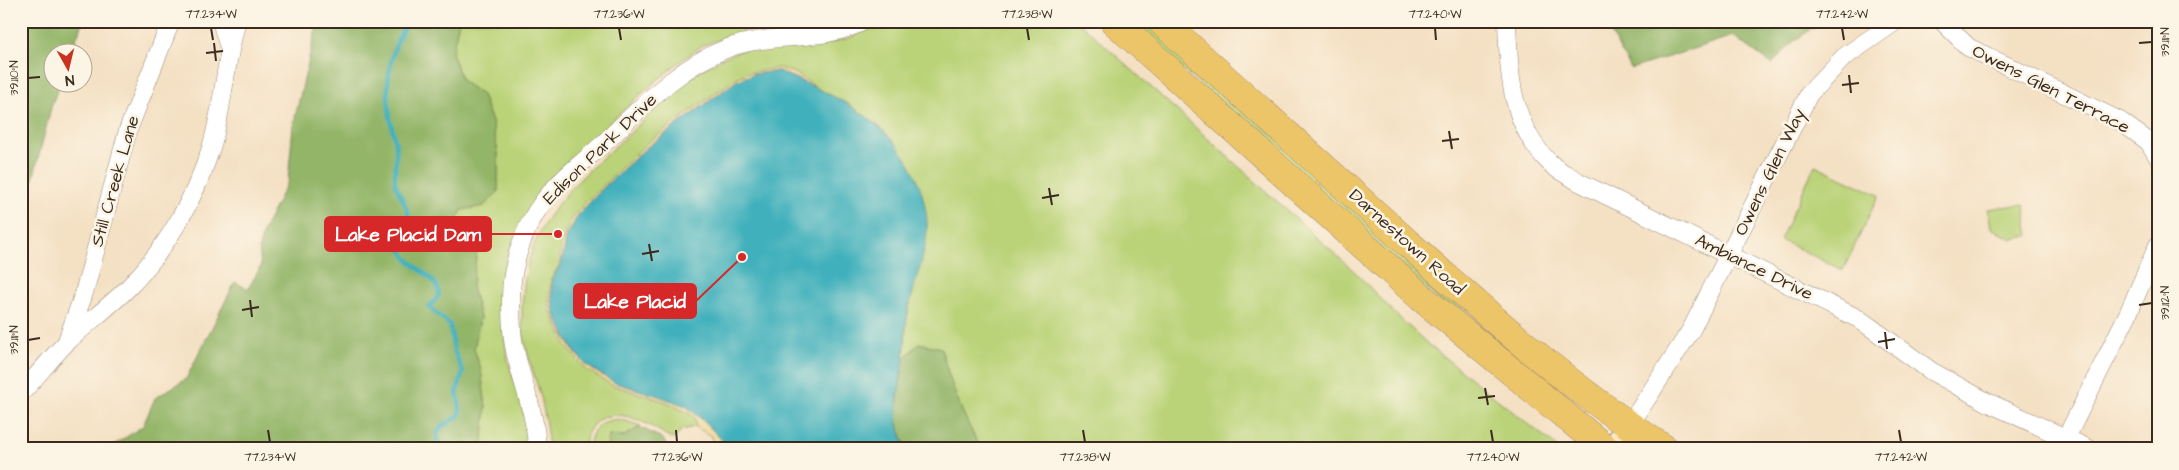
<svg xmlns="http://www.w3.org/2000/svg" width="2179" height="470" font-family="'Architects Daughter',sans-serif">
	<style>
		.green { fill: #bad378; stroke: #7a7e4b }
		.forest { fill: #93b568; stroke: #677043 }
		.sand { fill: #eeda9e; stroke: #94825e }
		.water { fill: #41b0bc; stroke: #3e6d6d }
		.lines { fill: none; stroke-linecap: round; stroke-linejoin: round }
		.stream { stroke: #41b0bc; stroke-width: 4.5 }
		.street-casing { stroke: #988570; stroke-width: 19 }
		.secondary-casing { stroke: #988570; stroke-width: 27 }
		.primary-casing { stroke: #988570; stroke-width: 29 }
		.street { stroke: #fff; stroke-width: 18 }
		.secondary { stroke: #f8e8c3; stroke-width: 25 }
		.primary { stroke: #edc569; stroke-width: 28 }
		.ticks { fill: none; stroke: #3b2a1e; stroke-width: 2 }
		.labels { text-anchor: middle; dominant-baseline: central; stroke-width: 5; stroke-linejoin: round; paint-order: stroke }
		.street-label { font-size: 18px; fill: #3b2a1e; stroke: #fcf5e5 }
		.leader { fill: none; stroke: #d62828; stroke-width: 2 }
		.callout-dot { fill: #d62828; stroke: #fcf5e5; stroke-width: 2 }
		.callout { fill: #d62828; stroke: #d62828; stroke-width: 2 }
		.callout-label { font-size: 19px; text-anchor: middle; font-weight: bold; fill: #fff }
		.neatline { fill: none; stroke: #3b2a1e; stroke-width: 2 }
		.ticks-label { font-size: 12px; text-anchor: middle; fill: #3b2a1e }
	</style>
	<rect width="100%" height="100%" fill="#fcf5e5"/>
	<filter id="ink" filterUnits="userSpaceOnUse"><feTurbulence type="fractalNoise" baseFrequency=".02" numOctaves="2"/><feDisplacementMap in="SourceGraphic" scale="10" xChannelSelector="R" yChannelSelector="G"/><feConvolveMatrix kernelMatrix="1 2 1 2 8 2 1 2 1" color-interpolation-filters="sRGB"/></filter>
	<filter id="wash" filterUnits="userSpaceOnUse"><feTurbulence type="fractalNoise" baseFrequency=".0096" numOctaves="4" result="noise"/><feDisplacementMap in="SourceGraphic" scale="20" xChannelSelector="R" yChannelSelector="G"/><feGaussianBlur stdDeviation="1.12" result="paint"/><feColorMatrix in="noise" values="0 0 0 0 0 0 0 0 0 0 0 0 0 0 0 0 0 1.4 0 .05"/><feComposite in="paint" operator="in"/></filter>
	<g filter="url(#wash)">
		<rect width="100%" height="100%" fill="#f4e0c3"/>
		<!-- green -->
		<path class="green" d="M 459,21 L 835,21 L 749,30 L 703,45 L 683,59 L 650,86 L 566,163 L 545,187 L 504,286 L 501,315 L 508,360 L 525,419 L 528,449 L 482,449 L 486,407 L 481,370 L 474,349 L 480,318 L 472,286 L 476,252 L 450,233 L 462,210 L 484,206 L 498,191 L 498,153 L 492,122 L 482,95 L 462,81 L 452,53 Z
			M 882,21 L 1078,21 L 1356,273 L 1394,313 L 1430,346 L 1556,446 L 1556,449 L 981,449 C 963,417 950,384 941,348 L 919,343 L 904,359 L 907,318 L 927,230 L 897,146 L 881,128 L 850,105 L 817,88 L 795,73 L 785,70 L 747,73 L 735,79 L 681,118 L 573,217 L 565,235 L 561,262 L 551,279 L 557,327 L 612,385 L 667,402 L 692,415 L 695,418 L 696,427 L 681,430 L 675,438 L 672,439 C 651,425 613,401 592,426 C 587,433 585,440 586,449 L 549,449 C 547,431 545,414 541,397 C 533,370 522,344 522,316 C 522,291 526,261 537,238 C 557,195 595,165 629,134 C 662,103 696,65 740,51 C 767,42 796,48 823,44 C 845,41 863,33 882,21 Z
			M 1129,21 L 1146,21 L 1165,36 L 1505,346 L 1488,332 L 1442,303 Z
			M 1815,165 L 1879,195 L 1843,270 L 1780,240 Z
			M 2024,204 L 2029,236 L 2012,239 L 1991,228 L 1988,209 Z
			M 619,419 L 641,426 L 625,436 L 609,435 L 607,449 L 590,449 C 589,429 601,420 619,419 Z"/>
		<!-- forest -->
		<path class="forest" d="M 21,21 L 83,21 L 71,52 L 52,52 L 52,82 L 60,83 L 52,104 L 25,210 L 21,213 Z
			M 318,21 L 459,21 L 452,53 L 462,81 L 482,95 L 492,122 L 498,153 L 498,192 L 484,206 L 462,210 L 450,232 L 477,252 L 472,286 L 480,318 L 474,349 L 481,370 L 486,407 L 482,449 L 108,449 L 143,426 L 155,398 L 186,379 L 235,282 L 248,289 L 261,266 L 259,248 L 263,231 L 288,181 L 293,126 Z
			M 1604,21 L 1823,21 L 1794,41 L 1772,64 L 1733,36 L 1631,69 Z
			M 919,343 L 941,348 C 950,384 963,417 981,449 L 907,449 L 897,425 L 897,407 L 904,359 Z
			M 640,427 L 663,439 L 669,449 L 607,449 L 609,435 L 625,436 Z"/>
		<!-- sand -->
		<path class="sand" d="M 778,68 L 795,73 L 817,88 L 778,71 L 753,74 L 735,82 L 646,148 L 586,206 L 567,236 L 561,264 L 559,264 L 561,245 L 566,231 L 573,217 L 587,201 L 647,143 L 735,79 L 747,73 Z
			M 551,278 C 553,285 551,293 552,300 C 553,316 563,336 572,349 C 603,391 645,385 686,406 C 703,415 718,434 730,449 L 716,449 L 711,436 L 696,427 L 695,418 L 692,415 L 667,402 L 612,385 L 587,370 L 577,359 L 566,346 L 551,311 L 549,301 Z"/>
		<!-- water -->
		<path class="water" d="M 778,71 C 836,96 898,122 920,187 C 924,200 928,217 927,231 C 925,260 912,288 907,316 C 904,332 906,349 903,365 C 898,396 891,420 907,449 L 730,449 L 706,423 L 686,406 L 655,395 L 615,383 L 586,365 L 572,348 L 554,312 L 552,300 L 552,279 L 561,264 L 567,236 L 578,215 L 605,186 L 646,148 L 735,82 L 753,74 Z"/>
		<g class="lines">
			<!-- stream -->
			<path class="stream" d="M 408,21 C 391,46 385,80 389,109 C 390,122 394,134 396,147 C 397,159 394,170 395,182 C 397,193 406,202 408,213 C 410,227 398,236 402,250 C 406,266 444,279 438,296 C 437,300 431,303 429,307 L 450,325 L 454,351 L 463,372 L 457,391 L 460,412 L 459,416 L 441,427 L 437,434 L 438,444 L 442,449"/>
		</g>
	</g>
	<g filter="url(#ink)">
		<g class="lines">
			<defs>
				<path id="street" d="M 221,21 L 229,47
					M 1507,21 C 1509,74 1510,126 1552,165 C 1560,172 1570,176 1579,182 L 1859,319 L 1931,371 L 1987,402 L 2089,449
					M 1942,21 L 1968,47 L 2120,121 L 2149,142 L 2158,157
					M 67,341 L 84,293 L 128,130 L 171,21
					M 21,393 C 37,376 51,358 67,342 C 87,323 110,306 129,287 C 166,249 194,200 210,151 C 224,109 224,63 237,21
					M 1629,426 L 1691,330 L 1809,94 L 1844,57 L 1896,21
					M 2066,438 L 2128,314 L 2158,245
					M 537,449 C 536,413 521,381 514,346 C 511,330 511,313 511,297 C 511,265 524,227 543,202 C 559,180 583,162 603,144 C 641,108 677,67 728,48 C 771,32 822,43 864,21"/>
				<path id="secondary" d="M 1615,449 L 1629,426"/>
				<path id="primary" d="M 1114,21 L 1422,298 L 1606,449
					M 1161,21 C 1241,94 1322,166 1403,239 C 1486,313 1570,389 1665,449"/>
			</defs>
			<!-- street casing -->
			<use href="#street" class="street-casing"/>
			<!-- secondary casing -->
			<use href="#secondary" class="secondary-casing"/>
			<!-- primary casing -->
			<use href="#primary" class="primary-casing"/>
			<!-- street -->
			<use href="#street" class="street"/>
			<!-- secondary -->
			<use href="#secondary" class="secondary"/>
			<!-- primary -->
			<use href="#primary" class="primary"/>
		</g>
	</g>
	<!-- ticks -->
	<path class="ticks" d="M 211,28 L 213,40M 619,28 L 621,40M 1027,28 L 1029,40M 1435,28 L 1436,40M 1842,28 L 1844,40M 214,43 L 216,61M 2139,43 L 2152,42M 206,53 L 223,51M 1849,75 L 1851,93M 28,78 L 40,77M 1842,85 L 1859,83M 1449,131 L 1452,149M 1442,141 L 1459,139M 1049,188 L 1052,205M 1042,198 L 1059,195M 649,244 L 652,261M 642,254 L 659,251M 250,300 L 252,317M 2139,305 L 2152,303M 242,310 L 259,307M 1885,332 L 1887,349M 28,340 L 40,338M 1878,342 L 1895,339M 1485,388 L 1488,405M 1478,398 L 1495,396M 268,430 L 270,442M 676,430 L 677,442M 1083,430 L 1085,442M 1491,430 L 1493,442M 1899,430 L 1901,442"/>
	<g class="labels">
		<!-- street labels -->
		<g class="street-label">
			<text transform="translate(2051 89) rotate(27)">Owens Glen Terrace</text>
			<text transform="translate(600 149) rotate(-44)">Edison Park Drive</text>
			<text transform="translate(1770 172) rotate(-64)">Owens Glen Way</text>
			<text transform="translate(115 181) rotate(-74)">Still Creek Lane</text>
			<text transform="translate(1407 242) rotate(42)">Darnestown Road</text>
			<text transform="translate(1754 267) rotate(26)">Ambiance Drive</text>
		</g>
	</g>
	<!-- callouts -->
	<path class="leader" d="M558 234L491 234M742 257L696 301"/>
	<g class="callout-dot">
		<circle cx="558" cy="234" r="5"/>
		<circle cx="742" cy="257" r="5"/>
	</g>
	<g class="callout">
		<rect x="325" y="217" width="166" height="34" rx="5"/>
		<rect x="574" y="284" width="122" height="34" rx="5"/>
	</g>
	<g class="callout-label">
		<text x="408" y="241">Lake Placid Dam</text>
		<text x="635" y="308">Lake Placid</text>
	</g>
	<!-- margin -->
	<rect width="2179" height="470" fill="none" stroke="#fcf5e5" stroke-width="55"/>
	<!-- north arrow -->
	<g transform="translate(68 68) rotate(172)"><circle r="24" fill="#fcf5e5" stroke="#afa495"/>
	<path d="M0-4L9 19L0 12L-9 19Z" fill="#c8321e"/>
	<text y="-8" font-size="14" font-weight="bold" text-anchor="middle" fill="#3b2a1e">N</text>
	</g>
	<rect x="28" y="28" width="2124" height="414" class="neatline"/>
	<g class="ticks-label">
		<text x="211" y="18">77.234°W</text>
		<text x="619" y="18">77.236°W</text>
		<text x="1027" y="18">77.238°W</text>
		<text x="1435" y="18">77.240°W</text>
		<text x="1842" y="18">77.242°W</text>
		<text transform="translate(2165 42) rotate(-90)" y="4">39.111°N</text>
		<text transform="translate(14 78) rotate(-90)" y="4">39.110°N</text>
		<text transform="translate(2165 303) rotate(-90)" y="4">39.112°N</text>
		<text transform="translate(14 340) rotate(-90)" y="4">39.111°N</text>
		<text x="270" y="461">77.234°W</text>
		<text x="677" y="461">77.236°W</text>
		<text x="1085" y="461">77.238°W</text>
		<text x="1493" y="461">77.240°W</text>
		<text x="1901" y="461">77.242°W</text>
	</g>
</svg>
